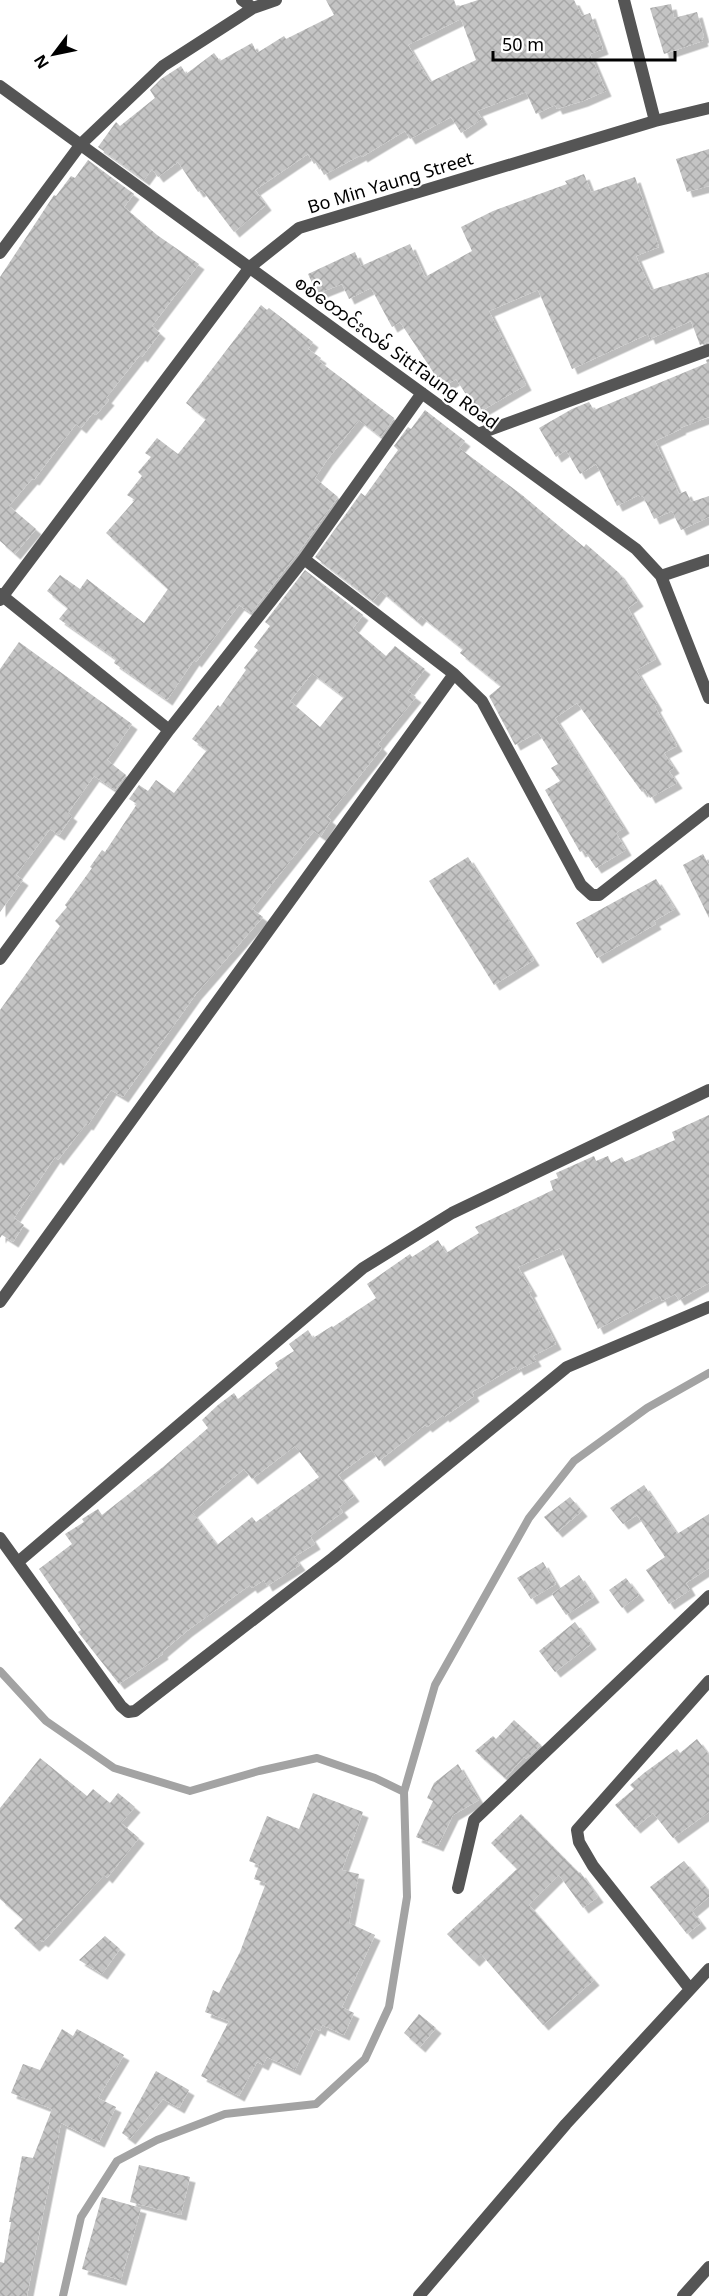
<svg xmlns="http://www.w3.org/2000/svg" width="709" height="2296" font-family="'Noto Sans','Noto Sans Myanmar',sans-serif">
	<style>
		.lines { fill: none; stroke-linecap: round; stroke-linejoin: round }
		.stream { stroke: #a3a3a3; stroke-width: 8 }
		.building { fill: url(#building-cross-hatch); fill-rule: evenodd; filter: url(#shadow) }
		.street { stroke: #555; stroke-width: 12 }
		.labels { text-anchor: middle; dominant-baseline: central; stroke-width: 4.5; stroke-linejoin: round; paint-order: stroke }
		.street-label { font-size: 18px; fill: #000; stroke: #fff }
	</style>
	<defs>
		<pattern id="building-cross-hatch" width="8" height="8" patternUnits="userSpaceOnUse" patternTransform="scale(1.5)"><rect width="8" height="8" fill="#c4c4c4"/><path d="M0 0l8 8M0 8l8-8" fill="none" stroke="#a7a7a7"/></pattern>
		<filter id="shadow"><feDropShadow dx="5.5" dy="5.5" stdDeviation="0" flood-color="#0004"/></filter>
	</defs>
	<rect width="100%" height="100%" fill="#fff"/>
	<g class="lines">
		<!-- stream -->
		<path class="stream" d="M 0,1671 L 46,1721 L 114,1768 L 190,1791 L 259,1771 L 317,1758 L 375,1778 L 404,1792
			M 63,2296 L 81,2217 L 117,2161 L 157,2140 L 225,2114 L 316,2104 L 365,2059 L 389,2007 L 407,1897 L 404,1792 L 435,1685 L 529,1518 L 574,1461 L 647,1408 L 709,1373"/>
	</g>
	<!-- building -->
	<path class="building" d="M 326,0 L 454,0 L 458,11 L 457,7 L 478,0 L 574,0 L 582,16 L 590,13 L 603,49 L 590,54 L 606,91 L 583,101 L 557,109 L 555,105 L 536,114 L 526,92 L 477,111 L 482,119 L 461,133 L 451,117 L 410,139 L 405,131 L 362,157 L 361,155 L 324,175 L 317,162 L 314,164 L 308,154 L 255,190 L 266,205 L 234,232 L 202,190 L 198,192 L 178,162 L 158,177 L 152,169 L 144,180 L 98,147 L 116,122 L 120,126 L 155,98 L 150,90 L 161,79 L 181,66 L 186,74 L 214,53 L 220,61 L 252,43 L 257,53 L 284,36 L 286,39 L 334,15 ZM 461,19 L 476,60 L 430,82 L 408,45 Z
		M 671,4 L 674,18 L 697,12 L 704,37 L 702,38 L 703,41 L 664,54 L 650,8 Z
		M 709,149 L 709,186 L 687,192 L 676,159 Z
		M 88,160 L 134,194 L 124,207 L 157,235 L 199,264 L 152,326 L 160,333 L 142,357 L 140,355 L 106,398 L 109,400 L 96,415 L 93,413 L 81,428 L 76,424 L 34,480 L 32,479 L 9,506 L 36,529 L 15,554 L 0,541 L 0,277 L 54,195 L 56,196 L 71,176 L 75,178 Z
		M 584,174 L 591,192 L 635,177 L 659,247 L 636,256 L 651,290 L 709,272 L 709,342 L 700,345 L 691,321 L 650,339 L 648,334 L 572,369 L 538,290 L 489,311 L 526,385 L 478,413 L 456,379 L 443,387 L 400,322 L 392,327 L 371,288 L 349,299 L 342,284 L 317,294 L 308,274 L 355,252 L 361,266 L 410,244 L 425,277 L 472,251 L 461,227 L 493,211 L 567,184 L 565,181 Z
		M 261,305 L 267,310 L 269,308 L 313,342 L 308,349 L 321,358 L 319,361 L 394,418 L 381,437 L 359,420 L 327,460 L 315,478 L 338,497 L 297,554 L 251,613 L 239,605 L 196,662 L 194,660 L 167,700 L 114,663 L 116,659 L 59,619 L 68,608 L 47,591 L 60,575 L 80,589 L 87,579 L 144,623 L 168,589 L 106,533 L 135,500 L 127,495 L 142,476 L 138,472 L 151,457 L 145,453 L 157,438 L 178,454 L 206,419 L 186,403 Z
		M 709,359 L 709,417 L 680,428 L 681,429 L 655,441 L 679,494 L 686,491 L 691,502 L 709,496 L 709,517 L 681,530 L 672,511 L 654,519 L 643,496 L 640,497 L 639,495 L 617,506 L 596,464 L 580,474 L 566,450 L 556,457 L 539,428 L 572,409 L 589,402 L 594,410 L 707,363 L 706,360 Z
		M 425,410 L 465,441 L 459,448 L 522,495 L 584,547 L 586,544 L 619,573 L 638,601 L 628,608 L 656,659 L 636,670 L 657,705 L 655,707 L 677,746 L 664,753 L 674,768 L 669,771 L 677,783 L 650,798 L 645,789 L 642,792 L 577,703 L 555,718 L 624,828 L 616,833 L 626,850 L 596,868 L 584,850 L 580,852 L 545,790 L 560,781 L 551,768 L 558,764 L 538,732 L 515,745 L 489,696 L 501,686 L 460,653 L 463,649 L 421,616 L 417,621 L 381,591 L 373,601 L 315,557 L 361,493 L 365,496 L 398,450 L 394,446 L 408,427 L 411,429 Z
		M 305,570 L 363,615 L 353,628 L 386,656 L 395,646 L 425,669 L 408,691 L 416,697 L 378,744 L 382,748 L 327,817 L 331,820 L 321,836 L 314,831 L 252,909 L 263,917 L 196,994 L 123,1097 L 111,1090 L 88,1125 L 86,1124 L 58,1160 L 55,1157 L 14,1218 L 24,1225 L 13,1242 L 2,1235 L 0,1238 L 0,1010 L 60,926 L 55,921 L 67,907 L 65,905 L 92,868 L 90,867 L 102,850 L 105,852 L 137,804 L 129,799 L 139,785 L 148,791 L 156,780 L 174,793 L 207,750 L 192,739 L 218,705 L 220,707 L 246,670 L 244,668 L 258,650 L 254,647 L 270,626 L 265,622 ZM 312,673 L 344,697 L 320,727 L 290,701 Z
		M 19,642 L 132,724 L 107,760 L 126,775 L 115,790 L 94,776 L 68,813 L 72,816 L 59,835 L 50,829 L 16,875 L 23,880 L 0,912 L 0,669 Z
		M 703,854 L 709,865 L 709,918 L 683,865 Z
		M 468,857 L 534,960 L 494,985 L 429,881 Z
		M 656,879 L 675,909 L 654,921 L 656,924 L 597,958 L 576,923 Z
		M 709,1115 L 709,1283 L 679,1300 L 675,1294 L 662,1301 L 660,1296 L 598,1329 L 560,1248 L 518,1267 L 532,1291 L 529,1292 L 556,1344 L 533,1356 L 536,1361 L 518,1370 L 516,1366 L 472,1392 L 474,1396 L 444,1417 L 443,1415 L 427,1427 L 425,1425 L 379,1461 L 372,1450 L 338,1475 L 354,1496 L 339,1507 L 343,1512 L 310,1536 L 315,1544 L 294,1557 L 300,1565 L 267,1586 L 264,1580 L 252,1588 L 250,1585 L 187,1631 L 162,1652 L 163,1654 L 119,1684 L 78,1632 L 81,1630 L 39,1569 L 72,1544 L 65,1534 L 84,1522 L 82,1519 L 98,1509 L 102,1515 L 163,1467 L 208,1428 L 202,1420 L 218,1405 L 234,1393 L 238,1399 L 278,1368 L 275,1363 L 294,1351 L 289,1344 L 308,1330 L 313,1338 L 332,1326 L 333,1327 L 376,1298 L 367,1284 L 410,1254 L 412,1257 L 438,1240 L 446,1253 L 479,1233 L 475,1227 L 553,1190 L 550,1181 L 558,1178 L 556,1173 L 594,1156 L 596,1161 L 608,1156 L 611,1163 L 622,1157 L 625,1162 L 675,1140 L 672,1132 ZM 295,1446 L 319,1477 L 256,1522 L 252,1517 L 217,1545 L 192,1512 L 244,1469 L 252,1479 Z
		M 644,1485 L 677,1534 L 709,1514 L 709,1568 L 686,1583 L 690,1590 L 669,1604 L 646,1570 L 665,1557 L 637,1515 L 623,1524 L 610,1508 Z
		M 570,1497 L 582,1511 L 557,1532 L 544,1517 Z
		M 543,1562 L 556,1584 L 531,1599 L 517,1578 Z
		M 579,1575 L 594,1597 L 566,1615 L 552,1594 Z
		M 626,1578 L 639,1595 L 622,1608 L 609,1590 Z
		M 575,1622 L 591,1644 L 555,1672 L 539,1651 Z
		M 514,1720 L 541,1745 L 526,1759 L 524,1757 L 505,1778 L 475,1751 L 493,1736 L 496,1739 Z
		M 697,1739 L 709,1755 L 709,1812 L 673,1838 L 653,1813 L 635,1828 L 615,1805 L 634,1789 L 630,1785 L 644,1773 L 677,1749 L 680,1753 Z
		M 40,1758 L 87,1796 L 93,1789 L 110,1803 L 118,1793 L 135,1807 L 121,1823 L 139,1838 L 107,1878 L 104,1875 L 43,1942 L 40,1940 L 34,1946 L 14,1928 L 23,1919 L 0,1899 L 0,1808 Z
		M 458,1764 L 479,1800 L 453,1815 L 438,1846 L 416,1837 L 433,1801 L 427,1798 L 434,1783 Z
		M 313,1793 L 363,1812 L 342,1870 L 359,1874 L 349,1923 L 375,1935 L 342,2007 L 354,2013 L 344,2035 L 322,2025 L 320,2031 L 315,2028 L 295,2070 L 267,2057 L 263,2065 L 257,2062 L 239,2096 L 201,2076 L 229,2021 L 205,2012 L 213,1990 L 219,1993 L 240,1952 L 266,1883 L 254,1879 L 259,1865 L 249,1861 L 267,1816 L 299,1829 Z
		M 521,1814 L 579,1873 L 580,1872 L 598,1897 L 583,1908 L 559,1875 L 529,1905 L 594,1980 L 543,2025 L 481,1954 L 474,1961 L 447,1934 L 517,1869 L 491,1843 Z
		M 684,1861 L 709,1891 L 709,1897 L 692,1911 L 701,1923 L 687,1934 L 650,1887 Z
		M 105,1936 L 120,1949 L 102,1974 L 79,1960 Z
		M 419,2014 L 436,2028 L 420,2047 L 404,2033 Z
		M 62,2029 L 73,2036 L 77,2029 L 124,2055 L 98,2098 L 116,2107 L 99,2142 L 61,2123 L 27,2296 L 0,2296 L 0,2262 L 4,2263 L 11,2222 L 9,2222 L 22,2156 L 33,2158 L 52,2109 L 11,2093 L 23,2064 L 40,2070 Z
		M 156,2071 L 189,2090 L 179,2108 L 163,2099 L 130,2139 L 122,2133 Z
		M 139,2165 L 190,2177 L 181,2215 L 130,2202 Z
		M 102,2197 L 141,2208 L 121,2280 L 82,2269 Z"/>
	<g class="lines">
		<!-- street -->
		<path class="street" d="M 242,0 L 253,8
			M 624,0 L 655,121
			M 0,86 L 636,549 L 661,576 L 709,698
			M 0,253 L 81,144 L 163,66 L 253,8 L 276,0
			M 478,434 L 709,350
			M 304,559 L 454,674 L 482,701 L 581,885 L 592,895 L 599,895 L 709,809
			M 661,576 L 709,560
			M 0,594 L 169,730
			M 0,600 L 250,267 L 299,228 L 655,121 L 709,108
			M 0,959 L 169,730 L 304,559 L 422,393
			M 0,1302 L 454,674
			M 0,1538 L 121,1706 L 128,1712 L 135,1711 L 333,1558 L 567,1367 L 709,1307
			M 18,1562 L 363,1268 L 452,1213 L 709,1090
			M 458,1888 L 474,1820 L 709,1596
			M 690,1989 L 593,1866 L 579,1842 L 577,1830 L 709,1681
			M 419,2296 L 566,2124 L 709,1969
			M 683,2296 L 709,2267"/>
	</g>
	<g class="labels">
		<!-- street labels -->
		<g class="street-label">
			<text transform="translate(390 182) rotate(-17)">Bo Min Yaung Street</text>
			<text transform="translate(397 352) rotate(36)">စစ်တောင်းလမ် SittTaung Road</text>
		</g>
	</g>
	<!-- north arrow -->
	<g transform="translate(54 54) rotate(238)" stroke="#ffffff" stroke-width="4.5" paint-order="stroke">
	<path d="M0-4.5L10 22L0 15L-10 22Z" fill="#000000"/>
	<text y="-9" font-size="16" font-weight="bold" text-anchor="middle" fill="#000000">N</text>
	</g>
	<!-- scale -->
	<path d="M493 51v9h182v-9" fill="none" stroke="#000000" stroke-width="3"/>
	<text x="502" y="51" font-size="18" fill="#000000" stroke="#ffffff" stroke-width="4.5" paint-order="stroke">50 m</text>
</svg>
